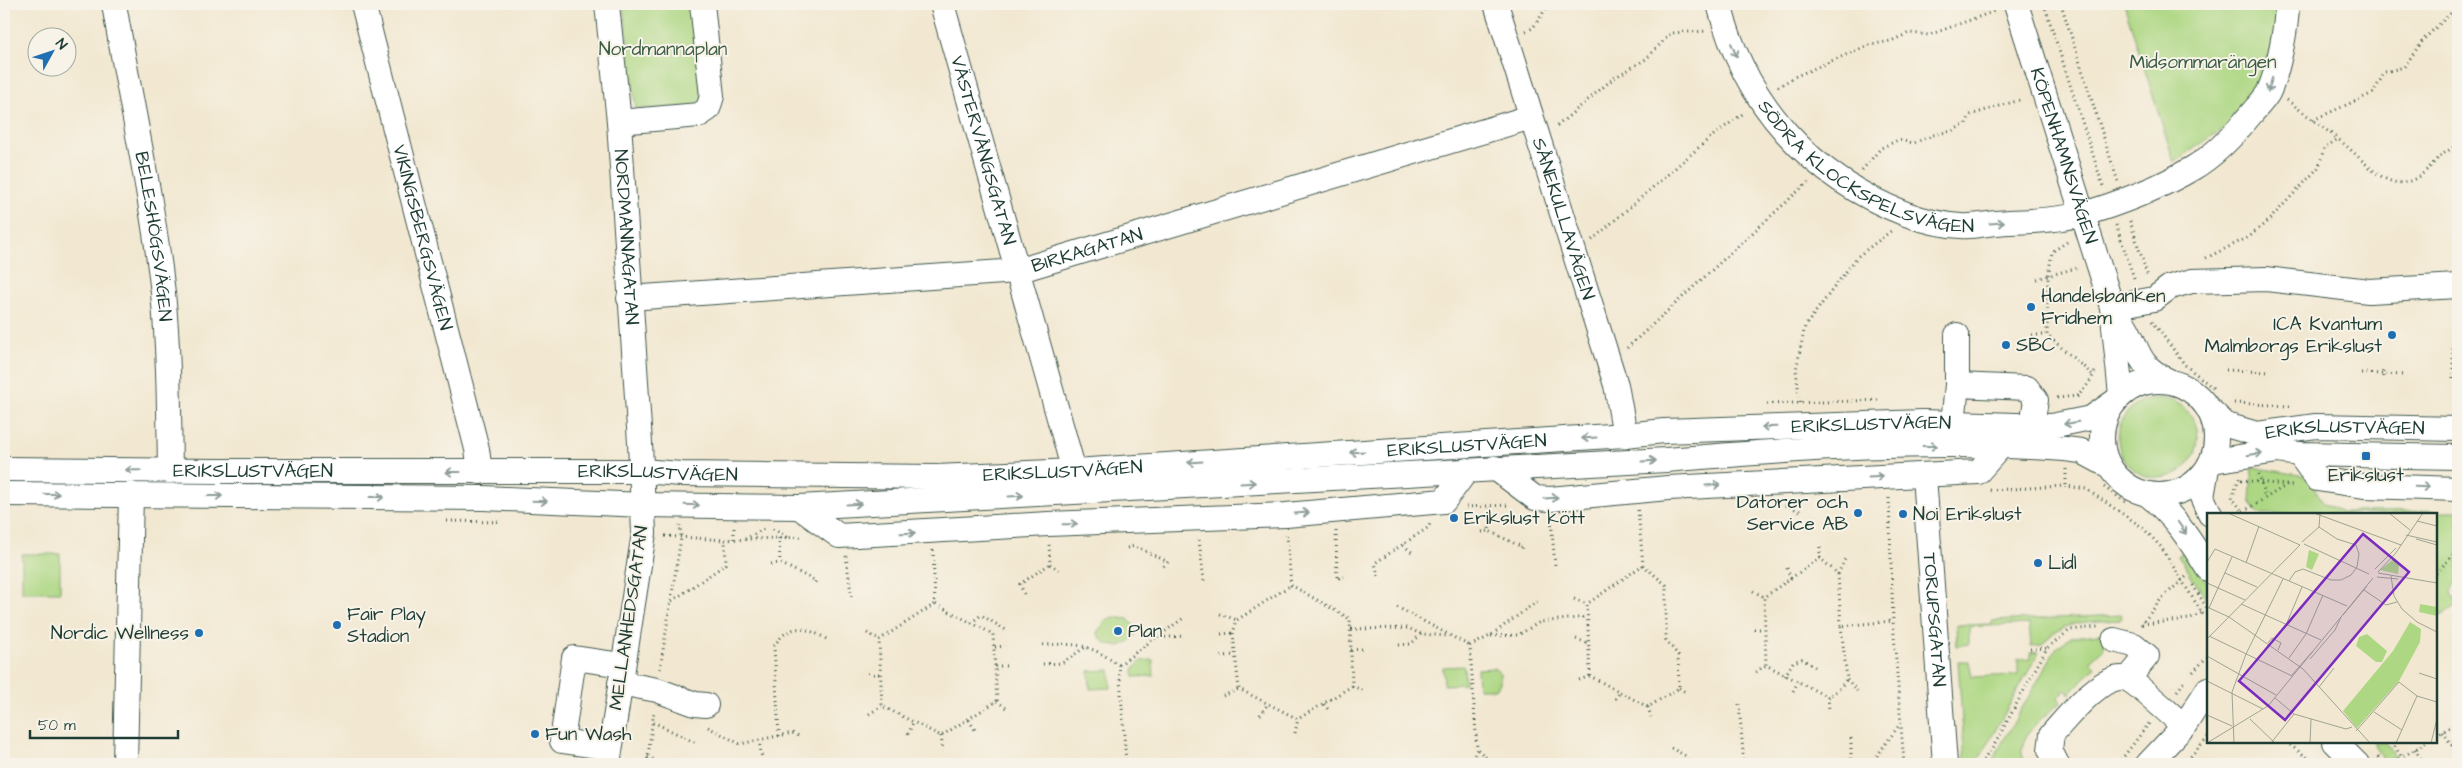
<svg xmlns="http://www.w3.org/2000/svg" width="2462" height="768" font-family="'Architects Daughter',sans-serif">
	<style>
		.green { fill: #add783; stroke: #668a5c }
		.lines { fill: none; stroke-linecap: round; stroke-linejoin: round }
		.minor-casing { stroke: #3f574c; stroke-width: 26 }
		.path { stroke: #3f574c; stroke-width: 3; stroke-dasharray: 1 4; stroke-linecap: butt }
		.minor { stroke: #fff; stroke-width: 24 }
		.oneway { stroke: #8f9e9a }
		.poi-dot { fill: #1f6fb2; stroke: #f7f3e8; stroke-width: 2 }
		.labels { text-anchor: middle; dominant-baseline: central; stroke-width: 4; stroke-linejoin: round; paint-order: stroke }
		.park-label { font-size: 19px; fill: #3b5c44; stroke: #f7f3e8 }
		.street-label { font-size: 19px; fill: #1f3d34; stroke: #f7f3e8 }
		.poi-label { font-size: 19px; fill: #1f3d34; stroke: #f7f3e8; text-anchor: start }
		.inset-road { fill: none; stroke: #9ea492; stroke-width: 1 }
		.view { fill: #7b2cbf; fill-opacity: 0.15; stroke: #7b2cbf; stroke-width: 2.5 }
		.inset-edge { fill: none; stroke: #1f3d34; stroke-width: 2.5 }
	</style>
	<rect width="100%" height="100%" fill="#f7f3e8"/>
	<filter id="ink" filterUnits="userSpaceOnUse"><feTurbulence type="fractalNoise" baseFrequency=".02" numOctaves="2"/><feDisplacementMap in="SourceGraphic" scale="10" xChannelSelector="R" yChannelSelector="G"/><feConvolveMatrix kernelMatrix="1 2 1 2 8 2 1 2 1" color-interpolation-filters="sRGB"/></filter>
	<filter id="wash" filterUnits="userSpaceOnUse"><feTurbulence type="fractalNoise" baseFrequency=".0096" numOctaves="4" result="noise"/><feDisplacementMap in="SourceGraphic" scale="20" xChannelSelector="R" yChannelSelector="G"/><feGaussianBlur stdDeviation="1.12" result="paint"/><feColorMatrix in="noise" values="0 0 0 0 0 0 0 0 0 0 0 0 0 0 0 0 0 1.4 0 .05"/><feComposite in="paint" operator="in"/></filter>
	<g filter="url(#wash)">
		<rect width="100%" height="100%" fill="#f2e8d1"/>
		<!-- green -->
		<path class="green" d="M 623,4 L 694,4 L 702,98 L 697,106 L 636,109 Z
			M 2124,4 L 2278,4 L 2280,25 L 2258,86 L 2227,126 L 2174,162 Z
			M2118 438a40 40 0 1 1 80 0a40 40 0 1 1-80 0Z
			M 2252,467 L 2306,476 L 2324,503 L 2341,512 L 2458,511 L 2458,575 L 2451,592 L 2457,606 L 2436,619 L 2436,514 L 2258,514 L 2250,501 Z
			M 2188,550 L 2208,583 L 2208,602 L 2178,555 Z
			M 22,554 L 60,554 L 60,592 L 22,592 Z
			M 2121,615 L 2120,620 C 2091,622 2061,619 2042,645 L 2031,646 L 2029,624 L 1969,627 L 1969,644 L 1957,646 L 1956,625 L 1992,624 L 1992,621 Z
			M 1113,617 L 1128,619 L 1138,630 C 1130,649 1106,653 1097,632 L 1107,620 Z
			M 2108,633 L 2104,638 L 2104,648 L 2090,661 L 2095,667 L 2070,694 L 2065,690 L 2058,697 L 2061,703 C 2045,715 2010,740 2026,764 L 1990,764 L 2057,647 L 2071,637 Z
			M 2039,652 L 1981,756 L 1974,763 L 1965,764 L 1958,661 L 1969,661 L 1972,677 L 2018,675 L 2018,660 L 2030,659 L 2030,653 Z
			M 1153,660 L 1154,676 L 1134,677 L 1133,669 L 1141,661 Z
			M 1464,666 L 1465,684 L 1444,685 L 1443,667 Z
			M 1495,668 L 1500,673 L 1500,683 L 1496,689 L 1478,689 L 1477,669 Z
			M 1110,670 L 1111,688 L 1090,689 L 1089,671 Z
			M 2373,742 L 2386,742 L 2395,757 L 2386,763 Z"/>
	</g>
	<g filter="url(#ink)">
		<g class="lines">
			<defs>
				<g id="minor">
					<path id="s1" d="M 114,4 C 130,100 152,195 163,293 C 169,352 169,412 170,471"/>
					<path id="s2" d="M 363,4 L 477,449 L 480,472"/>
					<path id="s3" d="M 607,4 L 619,122 L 640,443 L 644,533 L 608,764"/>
					<path id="s4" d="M 942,4 L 1074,471"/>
					<path id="s5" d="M 1496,4 L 1616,385 L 1625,435"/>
					<path id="s6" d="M 1719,4 C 1744,103 1811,178 1906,214 C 1922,220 1944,225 1961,226 C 1972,227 1985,224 1996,223 C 2025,221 2055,221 2083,214 C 2119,204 2161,187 2193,168 C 2215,155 2235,134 2251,114 C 2256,108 2264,100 2268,93 C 2278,73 2287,25 2287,4"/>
					<path id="s7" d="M 2016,4 L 2112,307 L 2121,395"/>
					<path d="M 619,122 L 699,115 L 708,109 L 712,96 L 702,4"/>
					<path id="s8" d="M 629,298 L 1017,271 L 1531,117"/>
					<path d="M 2112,307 L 2154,299 L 2170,287 L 2192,281 L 2266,279 L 2369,291 L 2458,286"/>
					<path d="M 2121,319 C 2141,347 2132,363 2169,381"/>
					<circle cx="2159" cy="438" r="57"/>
					<path d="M 1957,385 L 1957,335"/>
					<path id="s9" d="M 2209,409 L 2226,425 L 2257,434 L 2316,426 L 2458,429"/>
					<path d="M 1953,423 L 1957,385 L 2027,388 L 2036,400 L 2032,425"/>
					<path d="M 2299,454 L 2317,479 L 2364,486 L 2458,489"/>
					<path d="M 2212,461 L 2278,451 L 2299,454 L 2458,457"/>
					<path d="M 1495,468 L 1535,498 L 1550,499 L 1668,488 L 1978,472 L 2001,446"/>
					<path id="s10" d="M 4,469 L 215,471 L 642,471 L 681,474 L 936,477 L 1074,471 L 1625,435 L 1664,431 L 1923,422 L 2051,426 L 2091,418 L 2114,402"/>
					<path d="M 2206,474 L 2202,497 L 2210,514"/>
					<path id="s11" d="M 1924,476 L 1945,764"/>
					<path d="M 4,494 L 484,498 L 643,505 L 799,507 L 1666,460 C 1799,449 1932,439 2065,449 L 2081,451 L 2109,466"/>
					<path d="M 2147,494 C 2174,515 2190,540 2208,569"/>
					<path d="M 799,507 L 839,536 L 1048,524 L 1286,515 L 1444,501 L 1467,470"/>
					<path d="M 2114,640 L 2134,645 L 2147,656 L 2128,679"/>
					<path d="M 620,683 L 657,690 L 695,704 L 706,705"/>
					<path d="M 2335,742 L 2357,764"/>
					<path d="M 610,748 L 562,741 L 574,658 L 622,665"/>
					<path d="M 125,764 L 131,494"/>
					<path d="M 2057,764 L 2050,750 L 2052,734 C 2067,718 2103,671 2127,679 C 2137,683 2173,717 2184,726"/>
					<path d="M 2148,764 L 2184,726 L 2208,689"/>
				</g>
			</defs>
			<!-- minor casing -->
			<use href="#minor" class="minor-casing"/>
			<!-- path -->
			<path class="path" d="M 2044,4 L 2103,186
				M 2061,4 L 2118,182
				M 1526,31 L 1533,28 L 1549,4
				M 1778,87 L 1794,77 L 1869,45 L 1891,41 L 1909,33 L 1929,35 L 1995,11
				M 2287,100 L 2338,139
				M 2313,120 L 2373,93 L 2385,72 L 2404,67 L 2424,39 L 2452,12 L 2457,4
				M 1557,126 L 1614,78 L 1646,59 L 1671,33 L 1707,31
				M 1862,170 L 1881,148 L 1898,140 L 1914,143 L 1933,135 L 1951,131 L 1966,124 L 1970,115 L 2023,99
				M 2130,221 L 2148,277
				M 2116,225 L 2135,281
				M 1592,240 L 1711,137 L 1744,113
				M 2067,242 L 2052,252 L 2048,277 L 2047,335 L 2094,376
				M 2206,258 L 2249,237 L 2270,219 L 2319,167 L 2324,148 L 2338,139 C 2374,167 2395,210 2437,159 C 2443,152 2453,150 2458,142
				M 2037,279 L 2076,268
				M 2152,321 L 2185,365 L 2213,388
				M 2032,335 L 2047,335
				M 2453,343 L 2453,381
				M 1627,348 L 1808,182
				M 2226,370 L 2269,372
				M 2383,371 L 2383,380
				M 2361,373 L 2404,375
				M 2077,397 L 2089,383 L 2096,370
				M 2057,398 L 2078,396
				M 1800,402 L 1796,370 L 1805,326 L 1857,257 L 1891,231
				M 2234,403 L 2290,406
				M 1767,404 L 1880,400
				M 2066,469 L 2066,486
				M 2259,474 L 2265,498
				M 2239,478 L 2232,498 L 2245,514
				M 2241,480 L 2294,486
				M 2104,487 L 2127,503
				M 1990,490 L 2066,486 L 2086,489 L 2142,527 L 2161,547 L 2202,613 L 2208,617
				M 1889,498 L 1893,621 L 1904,764
				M 1785,505 L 1800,511
				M 1466,507 L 1509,505
				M 1491,508 L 1489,531 L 1522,547 L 1519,550
				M 1638,510 L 1643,565 L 1666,585 L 1666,640 L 1678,655 L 1679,688 L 1648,707 L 1590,676 L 1587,604 L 1643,565
				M 2239,514 L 2287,485
				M 1551,519 L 1555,566
				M 447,521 L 501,522
				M 773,529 L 787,537
				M 1336,531 L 1337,579 L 1344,577
				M 1482,532 L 1489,531
				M 1287,535 L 1291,585 L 1350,619 L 1352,686 L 1298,719 L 1239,689 L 1233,633 L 1237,620 L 1291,585
				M 665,536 L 725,540 L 804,537
				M 779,538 L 780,563
				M 734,539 L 734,528
				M 745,539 L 764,529
				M 1199,540 L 1204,581
				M 1403,545 L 1413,553
				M 1127,548 L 1135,546 L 1168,562 L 1163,567
				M 933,550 L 935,604 L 993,634 L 997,701 L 941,736 L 882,706 L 879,640 L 935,604
				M 846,556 L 852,600
				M 1820,558 L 1820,546
				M 771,564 L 780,563 L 816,581 L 813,585
				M 1050,564 L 1059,570
				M 1787,568 L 1791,579
				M 2436,573 L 2458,550
				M 1838,574 L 1845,559
				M 1378,576 L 1375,563 L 1429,527 L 1430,523
				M 2193,585 L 2208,610
				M 1753,591 L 1764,597
				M 1024,594 L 1020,584 L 1050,564 L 1049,543
				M 1574,599 L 1587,604
				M 672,601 L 726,564 L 725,540
				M 1397,607 L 1470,646
				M 1220,614 L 1237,620
				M 971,623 L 981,615 L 1006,630
				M 2142,624 L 2189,619 L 2203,612
				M 2141,625 L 2162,598 L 2187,576
				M 1841,626 L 1847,679 L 1839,689 L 1828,697 L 1766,665 L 1764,597 L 1820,558 L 1838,574 L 1841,626 L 1893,621
				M 1351,629 L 1408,628 L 1421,634 L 1448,636
				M 1754,629 L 1764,629
				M 867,633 L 879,640
				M 1221,634 L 1233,633
				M 1491,636 L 1518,635 L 1540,622 L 1587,617
				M 1157,637 L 1185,617
				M 1576,639 L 1588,643
				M 1043,645 C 1080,643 1088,644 1119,665 L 1126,762
				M 1399,645 L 1411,644 L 1421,634
				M 995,647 L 1005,646
				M 2030,649 L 2047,648
				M 1351,650 L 1363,649
				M 1221,656 L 1236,655
				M 1043,664 L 1062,663 L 1087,646
				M 1119,665 L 1155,638 L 1184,636
				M 995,666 L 1006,666
				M 660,669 L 681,538 L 680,525
				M 1756,672 L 1766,665
				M 2193,672 L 2208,656
				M 868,674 L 880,674
				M 1785,676 L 1793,662 L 1802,659 L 1815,667
				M 1847,679 L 1857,691
				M 1579,680 L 1590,676
				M 1352,686 L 1365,691
				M 1679,688 L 1687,693
				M 1793,691 L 1798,682
				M 2177,691 L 2186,680
				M 1223,696 L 1239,689
				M 1828,697 L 1829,710
				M 1615,699 L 1620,692
				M 997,701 L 1006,708
				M 1324,704 L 1330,712
				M 1739,704 L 1744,764
				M 1648,707 L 1651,717
				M 869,714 L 882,706
				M 1260,715 L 1267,705
				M 969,720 L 975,730
				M 653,722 L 696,743
				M 2455,724 L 2458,729
				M 708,727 L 740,744 L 792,733 L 799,736
				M 2443,732 L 2452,745 L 2458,742
				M 1295,733 L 1298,719
				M 908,734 L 913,723
				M 779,736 L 774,646 C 791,621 806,627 828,640
				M 941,736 L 943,751
				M 2436,736 L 2458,722
				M 759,740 L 762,759
				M 2286,742 L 2316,764
				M 2392,742 L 2406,764
				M 1671,748 L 1686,756 L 1690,764
				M 2415,749 L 2424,764
				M 648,756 L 660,764
				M 2378,757 L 2382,764
				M 1318,763 L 1319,764
				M 647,764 L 654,710
				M 1124,764 L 1126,762 L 1129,764
				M 1470,764 L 1477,749
				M 1493,764 L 1477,749 L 1470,646 L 1490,636 L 1539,600
				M 1851,764 L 1851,738
				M 1871,764 L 1900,724
				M 1980,764 L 1992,749 L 2047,648 L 2070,630 L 2098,627
				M 2118,764 L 2150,722
				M 2184,764 L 2208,737
				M 2244,764 L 2245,764
				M 2391,764 L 2427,742"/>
			<!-- minor -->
			<use href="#minor" class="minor"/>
		</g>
		<!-- one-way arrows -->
		<defs><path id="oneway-shaft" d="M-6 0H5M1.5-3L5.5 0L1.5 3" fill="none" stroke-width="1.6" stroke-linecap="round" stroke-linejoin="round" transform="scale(1.25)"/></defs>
		<g class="oneway">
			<use href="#oneway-shaft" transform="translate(1734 50) rotate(67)"/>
			<use href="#oneway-shaft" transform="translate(2270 85) rotate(107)"/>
			<use href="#oneway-shaft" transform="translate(1997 223) rotate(-4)"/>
			<use href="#oneway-shaft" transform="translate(2071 423) rotate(171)"/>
			<use href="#oneway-shaft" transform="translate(1769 427) rotate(178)"/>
			<use href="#oneway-shaft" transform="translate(1589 438) rotate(176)"/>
			<use href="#oneway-shaft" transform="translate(1930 446)"/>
			<use href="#oneway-shaft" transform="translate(1357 452) rotate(176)"/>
			<use href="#oneway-shaft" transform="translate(2255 454) rotate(-9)"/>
			<use href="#oneway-shaft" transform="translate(1649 461) rotate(-3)"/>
			<use href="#oneway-shaft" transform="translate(1195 462) rotate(176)"/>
			<use href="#oneway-shaft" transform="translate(133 470) rotate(-179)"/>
			<use href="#oneway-shaft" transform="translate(453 472) rotate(-180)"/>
			<use href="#oneway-shaft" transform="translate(1876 477) rotate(-3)"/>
			<use href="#oneway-shaft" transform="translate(1248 483) rotate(-3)"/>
			<use href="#oneway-shaft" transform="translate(1713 485) rotate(-3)"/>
			<use href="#oneway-shaft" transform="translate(2422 487) rotate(2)"/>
			<use href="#oneway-shaft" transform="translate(52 494)"/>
			<use href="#oneway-shaft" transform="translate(215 496)"/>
			<use href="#oneway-shaft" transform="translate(1016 496) rotate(-3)"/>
			<use href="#oneway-shaft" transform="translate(377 497)"/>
			<use href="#oneway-shaft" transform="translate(1551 498) rotate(-3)"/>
			<use href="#oneway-shaft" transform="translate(540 501) rotate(2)"/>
			<use href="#oneway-shaft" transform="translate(854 504) rotate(-3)"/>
			<use href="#oneway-shaft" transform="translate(692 505) rotate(2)"/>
			<use href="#oneway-shaft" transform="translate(1302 513) rotate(-4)"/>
			<use href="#oneway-shaft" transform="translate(1070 524) rotate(-1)"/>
			<use href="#oneway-shaft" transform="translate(2182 528) rotate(56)"/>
			<use href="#oneway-shaft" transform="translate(908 533) rotate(-2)"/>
		</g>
	</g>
	<!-- markers -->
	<g class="poi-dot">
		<circle cx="2031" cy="307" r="5"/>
		<circle cx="2392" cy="335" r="5"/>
		<circle cx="2006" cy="345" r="5"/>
		<rect x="2361" y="451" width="10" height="10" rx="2.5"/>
		<circle cx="1858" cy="513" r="5"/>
		<circle cx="1903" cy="514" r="5"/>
		<circle cx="1454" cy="518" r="5"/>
		<circle cx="2038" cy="563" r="5"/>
		<circle cx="337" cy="625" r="5"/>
		<circle cx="1118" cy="631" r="5"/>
		<circle cx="199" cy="633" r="5"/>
		<circle cx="535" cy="734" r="5"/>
	</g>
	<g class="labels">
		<!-- park labels -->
		<g class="park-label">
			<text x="663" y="49">Nordmannaplan</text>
			<text x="2203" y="62">Midsommarängen</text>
		</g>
		<!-- street labels -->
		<g class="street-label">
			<text stroke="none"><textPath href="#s4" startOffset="152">VÄSTERVÅNGSGATAN</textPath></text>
			<text stroke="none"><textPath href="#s7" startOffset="159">KÖPENHAMNSVÄGEN</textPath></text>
			<text stroke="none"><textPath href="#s6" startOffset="235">SÖDRA KLOCKSPELSVÄGEN</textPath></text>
			<text stroke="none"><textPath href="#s5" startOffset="225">SÅNEKULLAVÄGEN</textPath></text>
			<text stroke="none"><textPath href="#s1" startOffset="236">BELESHÖGSVÄGEN</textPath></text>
			<text stroke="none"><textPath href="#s3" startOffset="234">NORDMANNAGATAN</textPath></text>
			<text stroke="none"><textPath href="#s2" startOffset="241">VIKINGSBERGSVÄGEN</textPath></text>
			<text stroke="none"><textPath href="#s8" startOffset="462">BIRKAGATAN</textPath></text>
			<text stroke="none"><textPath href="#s10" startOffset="1869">ERIKSLUSTVÄGEN</textPath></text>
			<text stroke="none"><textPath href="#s9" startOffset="144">ERIKSLUSTVÄGEN</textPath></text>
			<text stroke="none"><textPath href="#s10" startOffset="1464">ERIKSLUSTVÄGEN</textPath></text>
			<text stroke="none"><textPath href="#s10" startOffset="1059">ERIKSLUSTVÄGEN</textPath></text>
			<text stroke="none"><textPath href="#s10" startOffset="249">ERIKSLUSTVÄGEN</textPath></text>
			<text stroke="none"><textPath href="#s10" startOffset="654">ERIKSLUSTVÄGEN</textPath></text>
			<text transform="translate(629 618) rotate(-82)">MELLANHEDSGATAN</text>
			<text stroke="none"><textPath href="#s11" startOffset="144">TORUPSGATAN</textPath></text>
		</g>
		<!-- poi labels -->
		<g class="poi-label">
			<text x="2041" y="296">Handelsbanken<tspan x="2041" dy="22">Fridhem</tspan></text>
			<text x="2382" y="324" text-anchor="end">ICA Kvantum<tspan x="2382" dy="22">Malmborgs Erikslust</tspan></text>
			<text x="2016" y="345">SBC</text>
			<text x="2366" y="475" text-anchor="middle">Erikslust</text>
			<text x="1848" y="502" text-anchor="end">Datorer och<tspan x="1848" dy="22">Service AB</tspan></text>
			<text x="1913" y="514">Noi Erikslust</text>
			<text x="1464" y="518">Erikslust kött</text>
			<text x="2048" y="563">Lidl</text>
			<text x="347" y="614">Fair Play<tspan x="347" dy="22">Stadion</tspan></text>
			<text x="1128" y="631">Plan</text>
			<text x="189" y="633" text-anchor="end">Nordic Wellness</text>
			<text x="545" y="734">Fun Wash</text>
		</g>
	</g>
	<!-- overview -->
	<g transform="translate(2207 513)">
		<rect width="230" height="230" fill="#f2e8d1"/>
		<path d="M 102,37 L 112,41 L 105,57 L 99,54 ZM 188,45 L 192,51 L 191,61 L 173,57 ZM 213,91 L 230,94 L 230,103 L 212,99 ZM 203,109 L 214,116 L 213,129 L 192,168 L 150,215 L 136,198 L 186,138 ZM 160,121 L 180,138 L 175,149 L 169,149 L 149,133 L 152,124 Z" fill="#add783"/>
		<path class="inset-road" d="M 21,0 L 93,32M 107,0 L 194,32M 182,0 L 203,17M 210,8 L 230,13M 199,22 L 230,29M 209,26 L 230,32M 95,29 L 112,14 L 113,1M 97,31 L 162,61M 0,49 L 8,36 L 140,93M 39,50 L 52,13M 168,56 L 189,35M 171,59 L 188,41 L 216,0M 18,60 L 50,74M 171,60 L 230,70M 184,63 L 187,83 L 195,96 L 210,109 L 230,119M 170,64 L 191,66M 82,68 L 88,59 L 96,56 L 124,67 L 134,67 L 144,62 L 150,54 L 152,41 L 149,32 L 130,26 L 112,14M 0,70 L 38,87M 157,77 L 179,92 L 190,89M 34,91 L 114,127M 0,94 L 22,104 L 96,156 L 163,230M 2,95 L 25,44M 136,102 L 160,73M 79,112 L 95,74M 2,123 L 85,163M 0,126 L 93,32M 61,130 L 65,125 L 74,130 L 71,137M 0,143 L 69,182M 82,145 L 99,121 L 116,82M 103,146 L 128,117 L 134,104M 212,160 L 230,166M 84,163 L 106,138M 0,168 L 56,196M 112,174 L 127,155M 68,185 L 87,201 L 139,216 L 145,214M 167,199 L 195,217M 0,202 L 25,213M 43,206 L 68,230M 149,218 L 192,169 L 210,183 L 230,189M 0,230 L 61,193 L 166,65M 27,230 L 25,179 L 39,141 L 76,66M 64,230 L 87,201M 103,230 L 104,206M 189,230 L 210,183M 224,230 L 230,206"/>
		<path class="view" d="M 156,21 L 202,59 L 78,207 L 32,168 Z"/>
		<rect width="230" height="230" class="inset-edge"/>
	</g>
	<!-- margin -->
	<rect width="2462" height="768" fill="none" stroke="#f7f3e8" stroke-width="20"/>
	<!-- north arrow -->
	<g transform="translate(52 52) rotate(50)"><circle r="24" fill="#f7f3e8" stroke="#a1aaa0"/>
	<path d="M0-4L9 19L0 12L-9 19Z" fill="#1f6fb2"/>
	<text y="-8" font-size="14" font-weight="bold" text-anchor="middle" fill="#1f3d34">N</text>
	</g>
	<!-- scale -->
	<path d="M30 730v8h148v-8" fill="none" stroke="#1f3d34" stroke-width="2.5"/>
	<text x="38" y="730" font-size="15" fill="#1f3d34" stroke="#f7f3e8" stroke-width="4" paint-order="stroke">50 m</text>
</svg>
